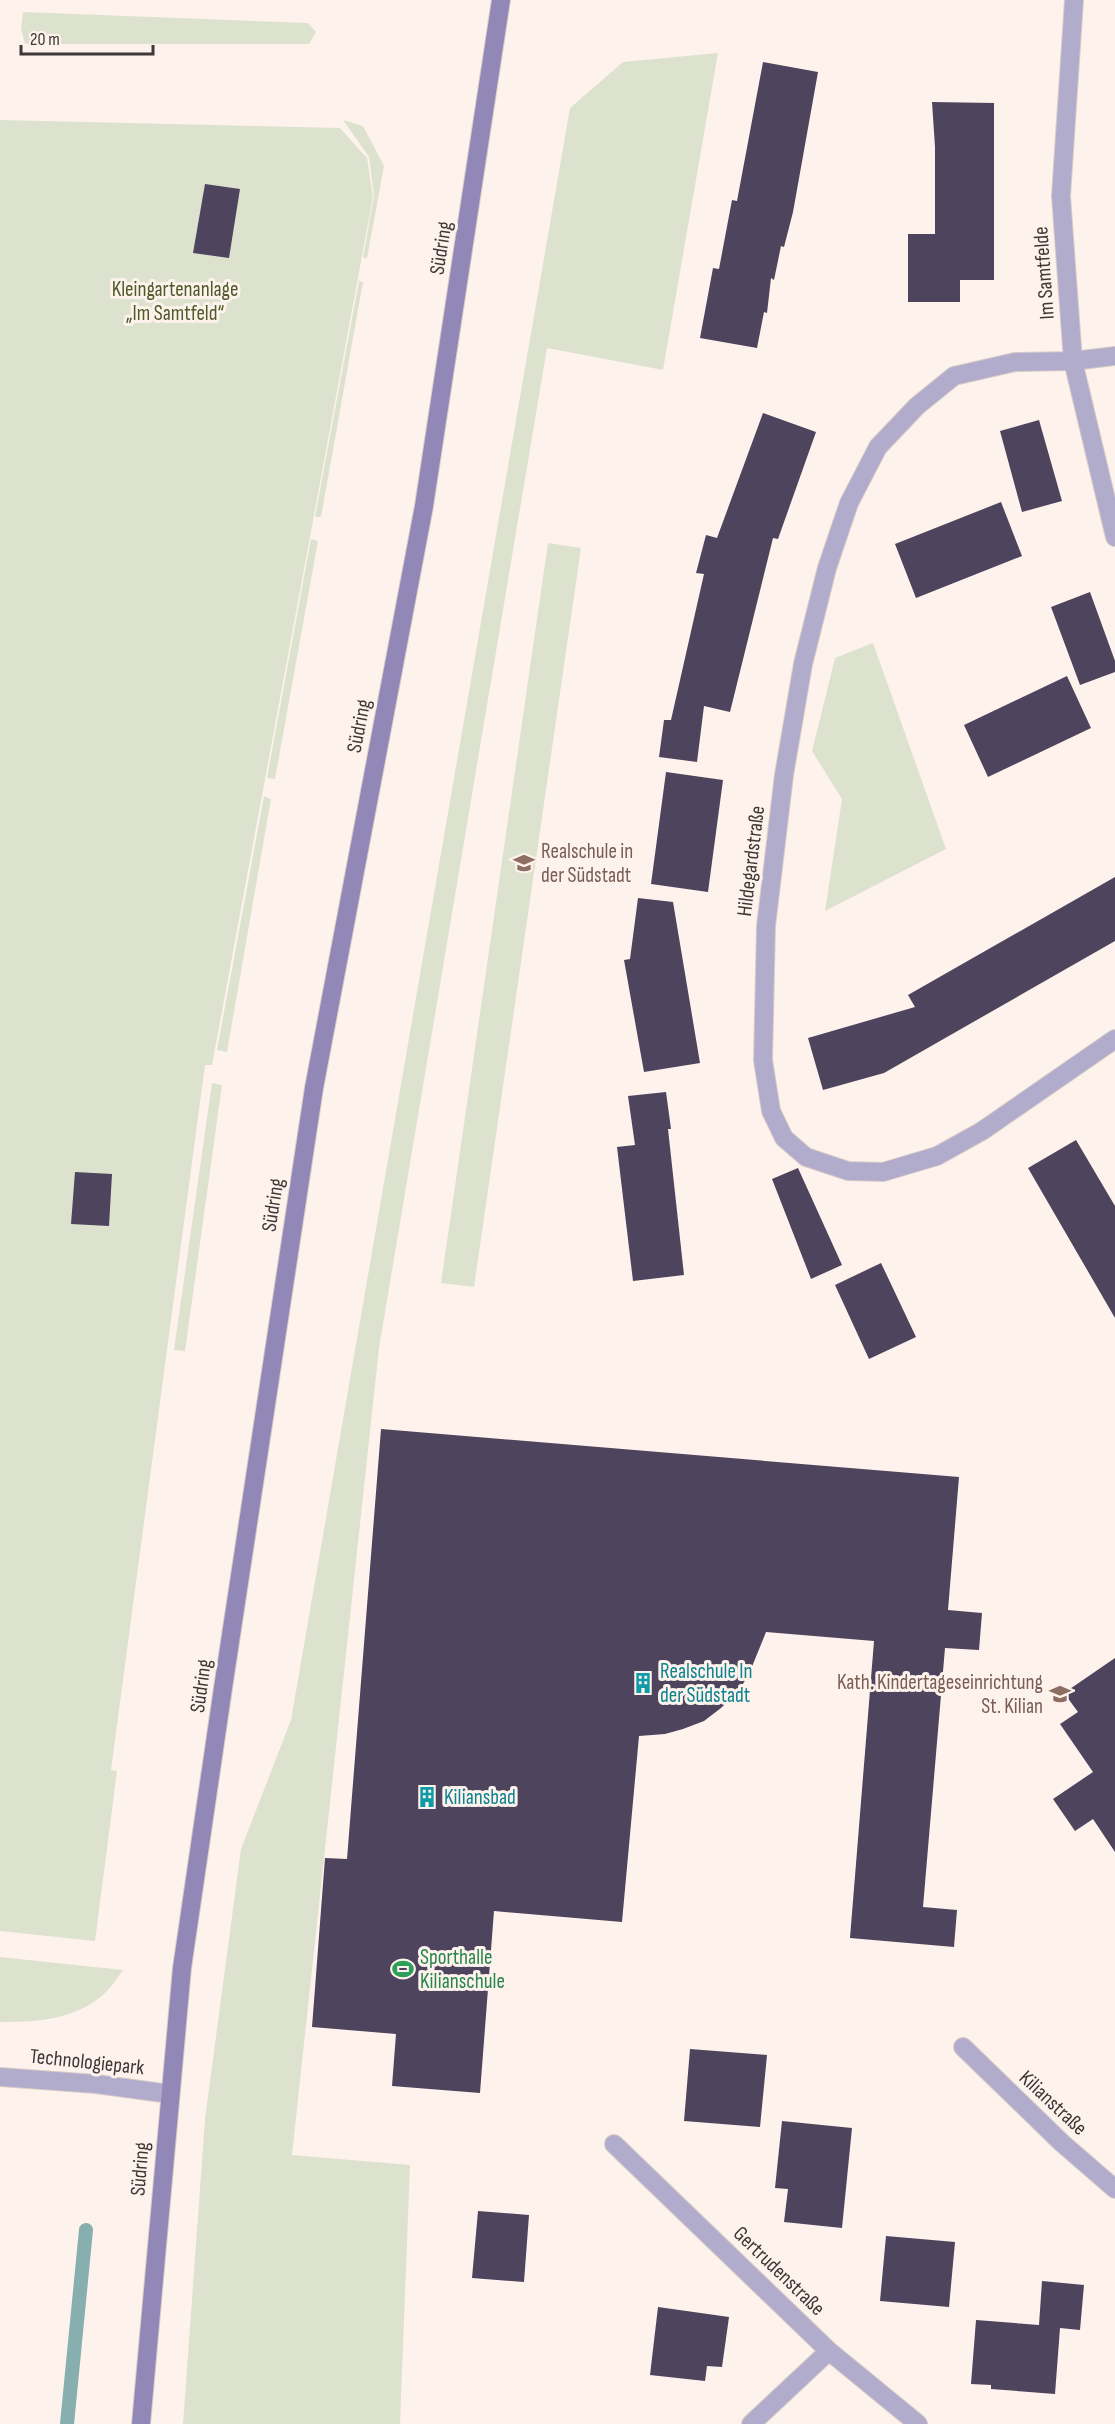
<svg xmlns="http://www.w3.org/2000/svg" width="1115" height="2424" font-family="'Sofia Sans Condensed',sans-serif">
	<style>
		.green { fill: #dde2cf }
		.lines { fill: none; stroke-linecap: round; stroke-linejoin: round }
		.stream { stroke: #88afb0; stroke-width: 14 }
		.building { fill: #4e445d }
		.street-casing { stroke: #d8cdc8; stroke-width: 20 }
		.secondary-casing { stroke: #d8cdc8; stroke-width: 20 }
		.street { stroke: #b2accc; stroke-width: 18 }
		.secondary { stroke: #9288b7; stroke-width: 18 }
		.labels { text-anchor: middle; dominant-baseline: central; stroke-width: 6; stroke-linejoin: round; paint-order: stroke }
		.street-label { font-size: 21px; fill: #3e3836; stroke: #fef2ed }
		.park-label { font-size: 21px; fill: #4f5a29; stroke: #fef2ed }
		.education-label { font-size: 21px; fill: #785e54; stroke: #fef2ed; text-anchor: start }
		.culture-label { font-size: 21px; fill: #0d838f; stroke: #fef2ed; text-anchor: start }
		.leisure-label { font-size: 21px; fill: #27864d; stroke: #fef2ed; text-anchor: start }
	</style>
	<rect width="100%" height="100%" fill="#fef2ed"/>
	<!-- green -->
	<path class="green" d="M 23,12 L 308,23 L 316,32 L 309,44 L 25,44 L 21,29 Z
		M 718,53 L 663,370 L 547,348 L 379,1348 L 292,2155 L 410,2165 L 400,2424 L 183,2424 L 205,2119 L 241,1849 L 291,1720 L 570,108 L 623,62 Z
		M 0,120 L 340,128 L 367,158 L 373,197 L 212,1065 L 205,1065 L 111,1770 L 117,1771 L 95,1941 L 0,1931 Z
		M 343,120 L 363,126 L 384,166 L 367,258 L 363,258 L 374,196 L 369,157 Z
		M 359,281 L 363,282 L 321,517 L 315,517 Z
		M 311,539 L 318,541 L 275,779 L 267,778 Z
		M 548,543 L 581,548 L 474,1287 L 441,1283 Z
		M 873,643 L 946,849 L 825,911 L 842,799 L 812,751 L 835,658 Z
		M 264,796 L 271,799 L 227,1052 L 217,1050 Z
		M 212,1083 L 222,1085 L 185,1351 L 174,1350 Z
		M 0,1957 L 123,1970 C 118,1977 112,1986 106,1992 C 77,2020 38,2022 0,2022 Z"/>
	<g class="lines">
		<!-- stream -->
		<path class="stream" d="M 67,2424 L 86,2230"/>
	</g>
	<!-- building -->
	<path class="building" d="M 763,62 L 818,72 L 793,212 L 784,247 L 781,246 L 774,280 L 771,278 L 767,313 L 764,312 L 757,348 L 700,338 L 713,268 L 719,269 L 732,200 L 737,201 Z
		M 932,102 L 994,103 L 994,280 L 960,280 L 960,302 L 908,302 L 908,234 L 935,234 L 935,147 Z
		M 205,184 L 240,189 L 229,258 L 193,253 Z
		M 763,413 L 816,432 L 778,539 L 773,538 L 730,712 L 704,706 L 697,762 L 659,757 L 664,720 L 671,720 L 704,574 L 696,573 L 706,535 L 717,538 Z
		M 1039,420 L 1062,501 L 1022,512 L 1000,431 Z
		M 1001,502 L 1022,556 L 916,598 L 895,544 Z
		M 1090,592 L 1115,661 L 1115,672 L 1080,685 L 1051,607 Z
		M 1067,676 L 1091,728 L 988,777 L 964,725 Z
		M 666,772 L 723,780 L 708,892 L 651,884 Z
		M 1115,877 L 1115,941 L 884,1073 L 823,1090 L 808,1038 L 915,1007 L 908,995 Z
		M 638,898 L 673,902 L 700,1063 L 644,1072 L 624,960 L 630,959 Z
		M 666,1092 L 671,1129 L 668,1129 L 684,1275 L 633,1281 L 617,1147 L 635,1145 L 628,1096 Z
		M 1076,1140 L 1115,1206 L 1115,1318 L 1028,1168 Z
		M 798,1168 L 842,1265 L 811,1279 L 772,1179 Z
		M 75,1172 L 112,1174 L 109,1226 L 71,1224 Z
		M 881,1263 L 916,1337 L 869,1359 L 835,1285 Z
		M 381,1429 L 959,1477 L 948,1610 L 982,1613 L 979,1650 L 945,1648 L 923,1907 L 957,1910 L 954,1947 L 850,1938 L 874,1641 L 766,1632 L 749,1674 L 738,1692 L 721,1708 L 704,1721 L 683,1729 L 665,1734 L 639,1736 L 622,1922 L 494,1911 L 480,2093 L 392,2086 L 396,2034 L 312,2027 L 325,1858 L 347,1859 Z
		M 1115,1658 L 1115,1852 L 1093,1819 L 1075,1831 L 1053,1799 L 1093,1772 L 1060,1724 L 1078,1712 L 1064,1693 Z
		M 690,2049 L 767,2055 L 760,2127 L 684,2121 Z
		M 782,2121 L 852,2128 L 842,2228 L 784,2222 L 788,2189 L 775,2188 Z
		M 478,2211 L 529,2215 L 524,2282 L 472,2278 Z
		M 886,2236 L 955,2242 L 949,2307 L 880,2301 Z
		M 1042,2281 L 1084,2285 L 1080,2330 L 1060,2328 L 1055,2394 L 991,2389 L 991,2385 L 971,2384 L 976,2320 L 1039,2325 Z
		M 658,2307 L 729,2317 L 722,2367 L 707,2366 L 705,2381 L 650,2375 Z"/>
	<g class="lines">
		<defs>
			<path id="street" d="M 1074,0 L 1061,196 L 1073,361 L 1115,537
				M 1115,356 L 1073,361 L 1015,362 L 954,376 L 917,406 L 878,447 L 849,503 L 827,568 L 803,664 L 784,775 L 766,926 L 763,1060 L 771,1111 L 784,1138 L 806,1157 L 848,1171 L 883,1172 L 937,1156 L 982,1131 L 1115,1039
				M 963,2047 L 1062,2143 L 1115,2189
				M 0,2077 L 96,2084 L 170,2094
				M 614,2144 L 829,2351 L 918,2424
				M 751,2424 L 829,2351"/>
			<path id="secondary" d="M 141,2424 L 182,1968 L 223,1688 L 314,1088 L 424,506 L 501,0"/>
		</defs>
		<!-- street casing -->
		<use href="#street" class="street-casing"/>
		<!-- secondary casing -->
		<use href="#secondary" class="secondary-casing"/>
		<!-- street -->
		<use href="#street" class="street"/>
		<!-- secondary -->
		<use href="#secondary" class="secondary"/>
	</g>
	<!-- icons -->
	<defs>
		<symbol id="school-bare" viewBox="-9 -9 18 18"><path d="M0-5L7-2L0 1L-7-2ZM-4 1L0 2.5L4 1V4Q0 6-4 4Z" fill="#8d6e63" stroke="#fef2ed" stroke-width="2.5" paint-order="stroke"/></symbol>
		<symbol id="building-bare" viewBox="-9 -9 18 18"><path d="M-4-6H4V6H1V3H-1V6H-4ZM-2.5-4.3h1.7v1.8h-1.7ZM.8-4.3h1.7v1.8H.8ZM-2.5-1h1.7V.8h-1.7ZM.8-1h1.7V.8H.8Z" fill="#0f9aa8" stroke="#fef2ed" stroke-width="2.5" paint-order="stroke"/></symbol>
		<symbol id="stadium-bare" viewBox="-9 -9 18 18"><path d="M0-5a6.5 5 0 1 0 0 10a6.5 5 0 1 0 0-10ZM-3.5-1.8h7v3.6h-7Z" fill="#2e9e5b" stroke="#fef2ed" stroke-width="2.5" paint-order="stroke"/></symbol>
	</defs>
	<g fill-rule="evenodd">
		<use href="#school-bare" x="509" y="848" width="30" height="30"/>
		<use href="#building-bare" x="628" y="1668" width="30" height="30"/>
		<use href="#school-bare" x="1045" y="1679" width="30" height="30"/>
		<use href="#building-bare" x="412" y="1782" width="30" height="30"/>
		<use href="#stadium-bare" x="388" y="1954" width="30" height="30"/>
	</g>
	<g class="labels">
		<!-- street labels -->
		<g class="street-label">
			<text transform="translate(441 248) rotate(-81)">Südring</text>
			<text transform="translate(1044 273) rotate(-94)">Im Samtfelde</text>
			<text transform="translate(359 726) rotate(-79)">Südring</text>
			<text transform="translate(751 861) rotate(-83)">Hildegardstraße</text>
			<text transform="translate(273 1205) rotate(-81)">Südring</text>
			<text transform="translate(201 1686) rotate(-82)">Südring</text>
			<text transform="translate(87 2062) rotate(6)">Technologiepark</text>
			<text transform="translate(1053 2103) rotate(43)">Kilianstraße</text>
			<text transform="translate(140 2169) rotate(-85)">Südring</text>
			<text transform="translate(779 2271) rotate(44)">Gertrudenstraße</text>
		</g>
		<!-- park labels -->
		<g class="park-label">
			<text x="175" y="289">Kleingartenanlage<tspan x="175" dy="24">„Im Samtfeld“</tspan></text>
		</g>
		<!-- education labels -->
		<g class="education-label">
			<text x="541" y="851">Realschule in<tspan x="541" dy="24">der Südstadt</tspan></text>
			<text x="1043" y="1682" text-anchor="end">Kath. Kindertageseinrichtung<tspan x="1043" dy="24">St. Kilian</tspan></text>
		</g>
		<!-- culture labels -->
		<g class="culture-label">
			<text x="660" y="1671">Realschule In<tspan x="660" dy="24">der Südstadt</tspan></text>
			<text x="444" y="1797">Kiliansbad</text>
		</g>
		<!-- leisure labels -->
		<g class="leisure-label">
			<text x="420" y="1957">Sporthalle<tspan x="420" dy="24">Kilianschule</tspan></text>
		</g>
	</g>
	<!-- scale -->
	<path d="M21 45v9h132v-9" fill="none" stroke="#3e3836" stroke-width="3"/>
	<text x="30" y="45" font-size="18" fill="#3e3836" stroke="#fef2ed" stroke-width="4.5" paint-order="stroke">20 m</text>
</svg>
